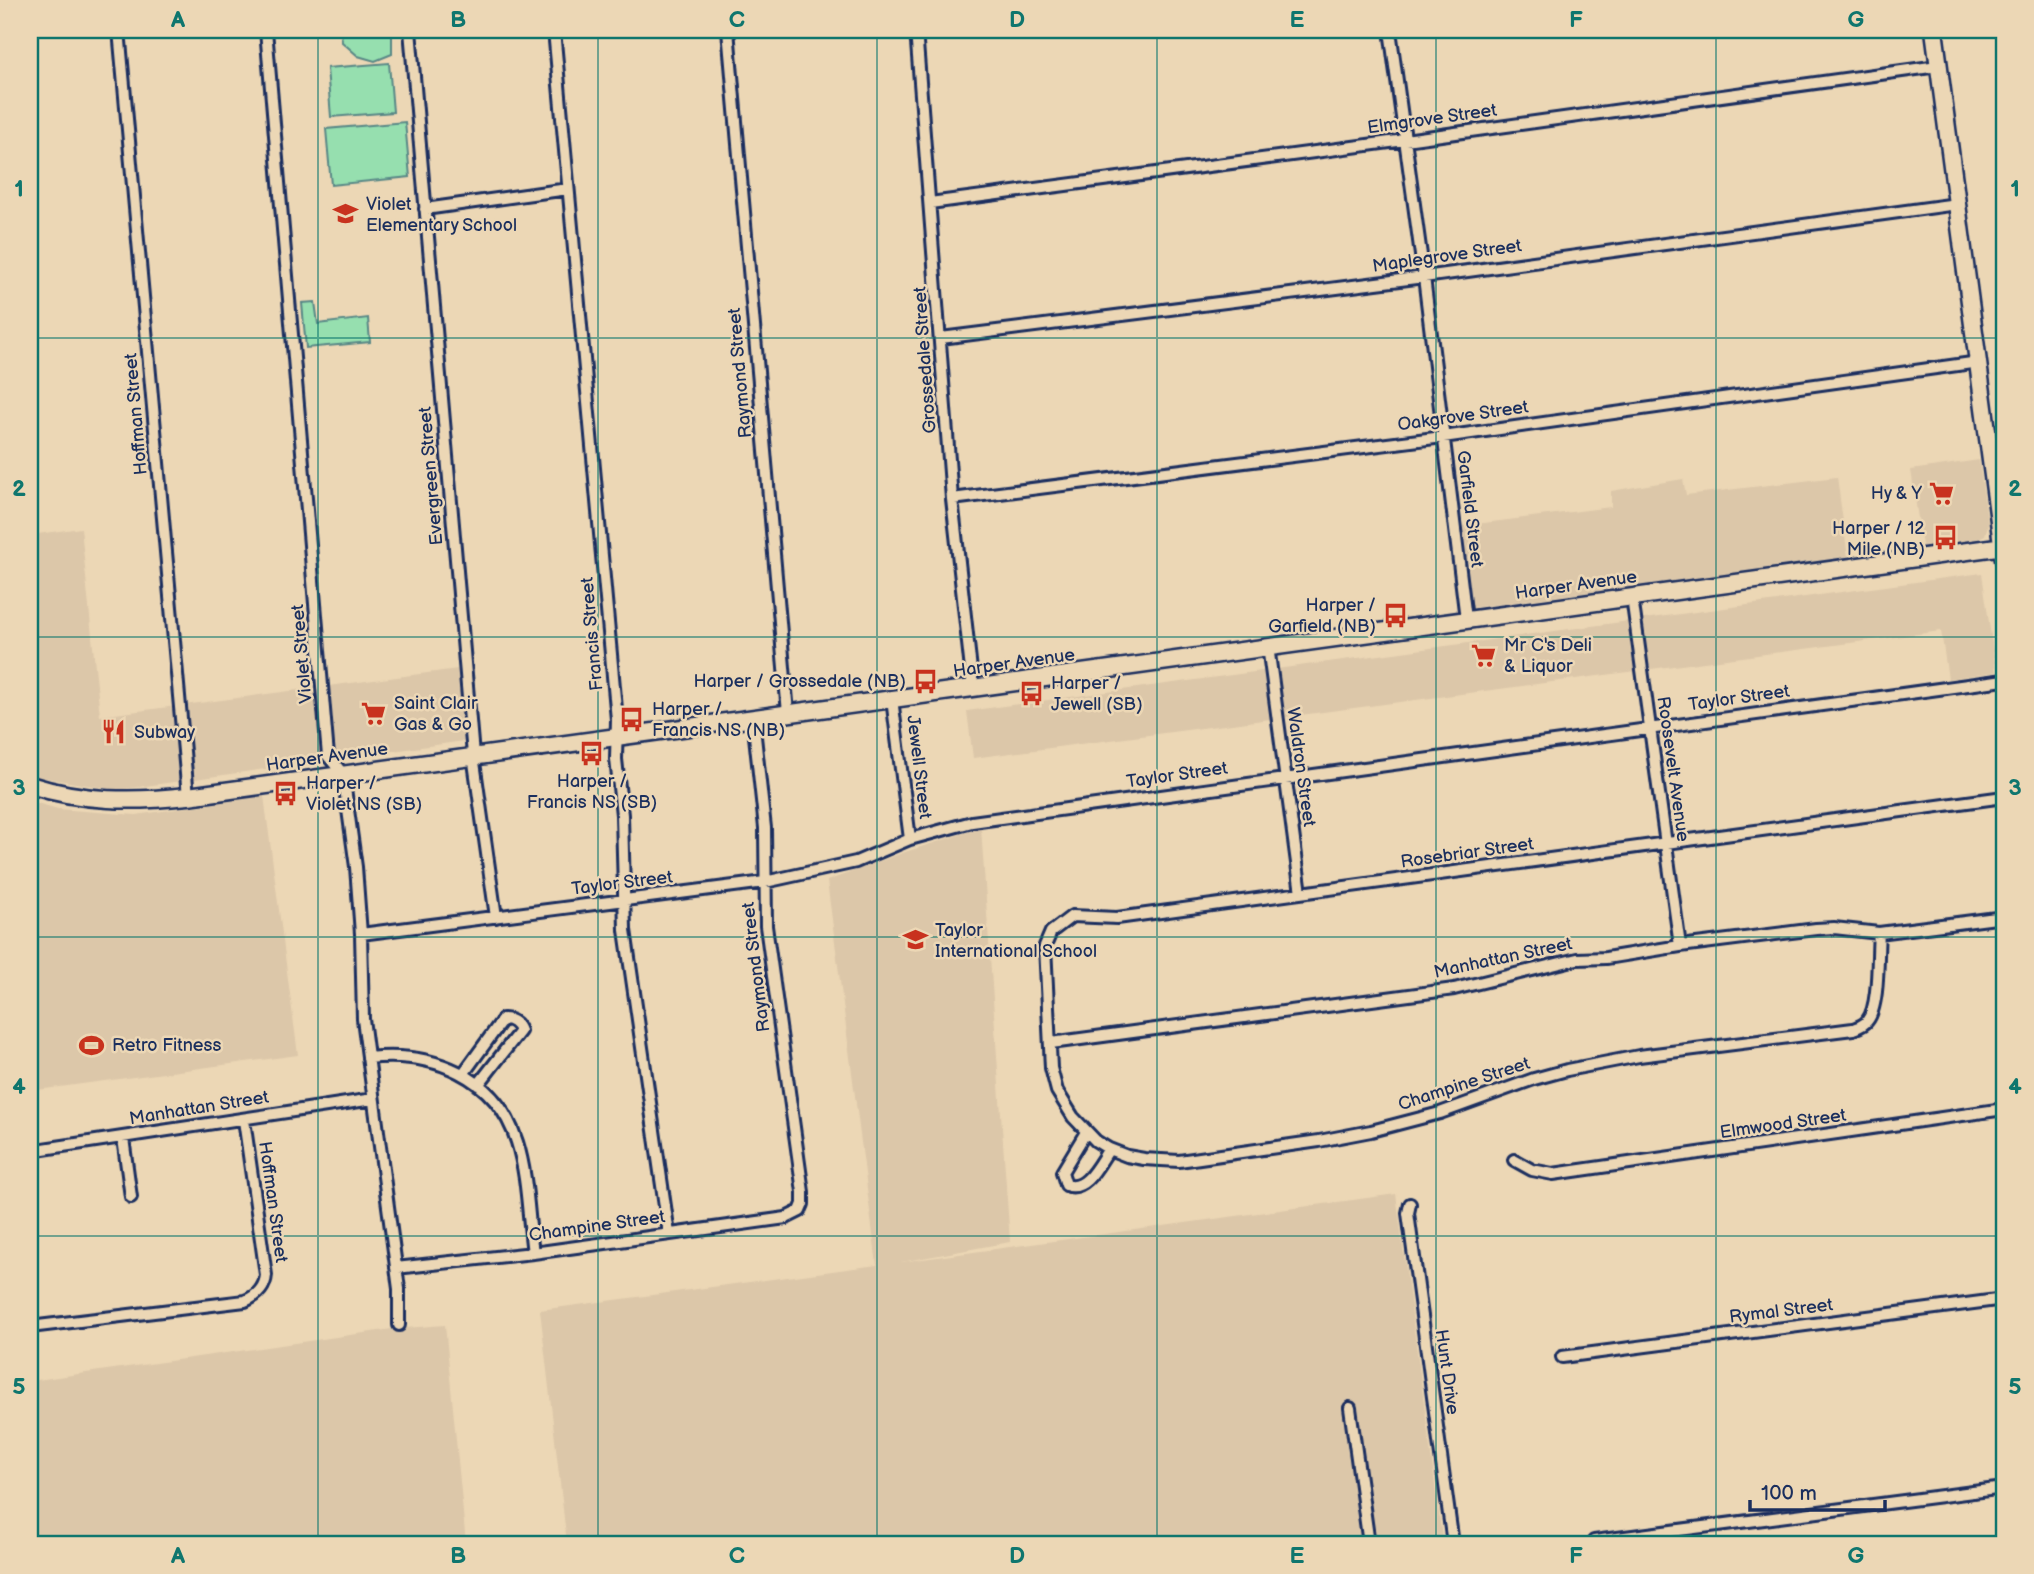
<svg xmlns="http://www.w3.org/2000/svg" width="2034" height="1574" font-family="'Balsamiq Sans',sans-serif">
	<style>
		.built { fill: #dcc7a9 }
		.green { fill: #96dfaf; stroke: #588786; stroke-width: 2 }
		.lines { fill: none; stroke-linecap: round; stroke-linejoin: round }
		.street-casing { stroke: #1b2f5e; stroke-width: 16 }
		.secondary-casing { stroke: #1b2f5e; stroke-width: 21 }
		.street { stroke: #ecd7b5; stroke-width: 10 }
		.secondary { stroke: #ecd7b5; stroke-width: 16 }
		.grid { fill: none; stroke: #0f766e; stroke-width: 2; stroke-opacity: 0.55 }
		.labels { text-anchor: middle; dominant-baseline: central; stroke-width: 5; stroke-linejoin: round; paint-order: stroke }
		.street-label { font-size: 18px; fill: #1b2f5e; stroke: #ecd7b5 }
		.poi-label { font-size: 18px; fill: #1b2f5e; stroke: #ecd7b5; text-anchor: start }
		.neatline { fill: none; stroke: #0f766e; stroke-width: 2.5 }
		.grid-label { font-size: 23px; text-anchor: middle; font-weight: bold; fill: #0f766e }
	</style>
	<rect width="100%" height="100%" fill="#ecd7b5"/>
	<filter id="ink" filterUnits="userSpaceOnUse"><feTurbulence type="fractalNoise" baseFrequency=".0143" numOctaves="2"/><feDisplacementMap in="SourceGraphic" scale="14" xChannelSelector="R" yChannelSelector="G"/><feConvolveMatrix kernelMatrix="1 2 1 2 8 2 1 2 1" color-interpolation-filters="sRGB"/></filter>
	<g filter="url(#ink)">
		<!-- built -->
		<path class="built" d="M 1979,460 L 1988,525 L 1985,535 L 1973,541 L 1922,546 L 1911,470 Z
			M 1837,477 L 1848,558 L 1471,608 L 1460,526 L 1611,507 L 1611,491 L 1683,479 L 1686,495 Z
			M 81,528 L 100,716 L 458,669 L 464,741 L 117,790 L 39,777 L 30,772 L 30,535 Z
			M 1982,573 L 1996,672 L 1948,679 L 1941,631 L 973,758 L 967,711 Z
			M 264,796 L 298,1055 L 30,1091 L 30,801 L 58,809 L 136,815 Z
			M 981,828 L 1010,1242 L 901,1262 L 1396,1194 L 1443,1544 L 567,1544 L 540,1310 L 877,1265 L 827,881 L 905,852 Z
			M 445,1325 L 466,1544 L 30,1544 L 30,1381 L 392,1329 Z"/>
		<!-- green -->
		<path class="green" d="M 341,30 L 392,30 L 392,54 L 375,61 L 358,56 L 342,42 Z
			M 389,63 L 393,112 L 331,117 L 327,68 Z
			M 405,122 L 410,177 L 331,185 L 326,129 Z
			M 315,302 L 318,324 L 368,318 L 370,342 L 306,348 L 302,303 Z"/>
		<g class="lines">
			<defs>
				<path id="street" d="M 119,30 L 188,796
					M 266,30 L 328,756 L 343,774 L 356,867 L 361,934 L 363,1019 L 399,1289 L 399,1325
					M 410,30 L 473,755 L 496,917
					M 554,30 L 617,720 L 616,759 L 622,815 L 625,930 L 669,1234
					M 728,30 L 788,713
					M 916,30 L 952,499 L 973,688
					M 1390,30 L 1424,277 L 1466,619
					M 930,203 L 1405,140 L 1938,66
					M 425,209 L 568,189
					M 941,338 L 1424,277 L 1957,204
					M 952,499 L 1443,437 L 1979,362
					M 1632,597 L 1680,946
					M 1268,646 L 1301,893
					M 892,699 L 910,839
					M 1879,933 C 1877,953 1880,1006 1867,1021 C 1863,1026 1858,1027 1853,1029 L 1639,1056 L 1567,1070 L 1534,1079 L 1440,1113 L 1371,1131 L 1319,1141 L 1179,1161 L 1144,1159 L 1127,1156 L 1109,1149 L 1096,1141 L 1073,1117 L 1057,1091 L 1051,1068 L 1045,946 L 1051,932 L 1072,916 L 1117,918 L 2004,797
					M 361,934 L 765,882 L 856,862 L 910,839 L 972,822 L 2004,680
					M 1051,1043 L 1454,989 L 1577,959 L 1606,958 L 1680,946 L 1816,929 L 1834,928 L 1879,933 L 2004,917
					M 368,1058 C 432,1051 496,1075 517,1142 C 528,1177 528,1217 533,1253
					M 463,1074 L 503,1019 C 512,1019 517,1023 520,1031 L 478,1085
					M 1086,1132 L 1062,1172 L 1066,1185 C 1086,1193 1099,1163 1109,1149
					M 123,1138 L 131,1197
					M 30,1151 L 373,1099
					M 1514,1160 L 1532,1170 L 1553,1174 L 2004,1109
					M 1410,1204 L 1408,1213 L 1453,1544
					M 396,1268 L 533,1253 L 786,1218 L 800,1211 L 803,1204 L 803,1192 L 766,926 L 765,828 L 753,718
					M 30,1327 L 245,1301 C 257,1296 265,1288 266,1275 L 244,1120
					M 1562,1357 L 2004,1299
					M 1350,1408 L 1369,1544
					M 1594,1541 L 2004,1488"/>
				<path id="secondary" d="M 1934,30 L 2004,559
					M 30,785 C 83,802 133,802 188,796 L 2004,546"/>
			</defs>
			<!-- street casing -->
			<use href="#street" class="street-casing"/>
			<!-- secondary casing -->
			<use href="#secondary" class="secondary-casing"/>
			<!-- street -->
			<use href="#street" class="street"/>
			<!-- secondary -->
			<use href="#secondary" class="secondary"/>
		</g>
	</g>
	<!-- grid -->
	<path class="grid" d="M 318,30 L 318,1544M 598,30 L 598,1544M 877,30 L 877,1544M 1157,30 L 1157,1544M 1436,30 L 1436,1544M 1716,30 L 1716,1544M 30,338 L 2004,338M 30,637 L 2004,637M 30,937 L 2004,937M 30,1236 L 2004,1236"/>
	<!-- icons -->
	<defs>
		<symbol id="school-bare" viewBox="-9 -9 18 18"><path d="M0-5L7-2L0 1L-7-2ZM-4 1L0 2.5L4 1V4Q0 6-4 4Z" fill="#c8321e" stroke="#ecd7b5" stroke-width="2.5" paint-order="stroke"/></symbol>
		<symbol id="supermarket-bare" viewBox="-9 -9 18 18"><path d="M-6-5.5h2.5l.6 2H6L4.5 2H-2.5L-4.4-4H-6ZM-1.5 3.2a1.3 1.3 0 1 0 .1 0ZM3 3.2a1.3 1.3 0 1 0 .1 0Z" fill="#c8321e" stroke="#ecd7b5" stroke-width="2.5" paint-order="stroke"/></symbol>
		<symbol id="bus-bare" viewBox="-9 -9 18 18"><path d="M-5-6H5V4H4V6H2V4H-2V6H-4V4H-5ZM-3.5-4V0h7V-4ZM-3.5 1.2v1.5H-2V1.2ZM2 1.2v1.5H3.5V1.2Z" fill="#c8321e" stroke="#ecd7b5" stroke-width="2.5" paint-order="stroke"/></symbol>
		<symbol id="restaurant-bare" viewBox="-9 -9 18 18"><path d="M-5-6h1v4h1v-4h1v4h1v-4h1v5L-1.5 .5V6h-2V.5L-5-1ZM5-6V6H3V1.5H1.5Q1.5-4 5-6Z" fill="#c8321e" stroke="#ecd7b5" stroke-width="2.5" paint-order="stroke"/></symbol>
		<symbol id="stadium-bare" viewBox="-9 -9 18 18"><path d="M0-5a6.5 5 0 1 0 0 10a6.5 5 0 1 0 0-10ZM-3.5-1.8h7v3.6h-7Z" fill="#c8321e" stroke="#ecd7b5" stroke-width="2.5" paint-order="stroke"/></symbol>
	</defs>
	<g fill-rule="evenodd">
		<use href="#school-bare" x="328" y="196" width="35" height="35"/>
		<use href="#supermarket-bare" x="1924" y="476" width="35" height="35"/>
		<use href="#bus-bare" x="1928" y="520" width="35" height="35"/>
		<use href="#bus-bare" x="1378" y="598" width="35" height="35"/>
		<use href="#supermarket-bare" x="1466" y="638" width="35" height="35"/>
		<use href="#bus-bare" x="908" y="664" width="35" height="35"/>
		<use href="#bus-bare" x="1014" y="676" width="35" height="35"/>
		<use href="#supermarket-bare" x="356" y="696" width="35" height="35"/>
		<use href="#bus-bare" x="614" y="702" width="35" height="35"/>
		<use href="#restaurant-bare" x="96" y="714" width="35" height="35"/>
		<use href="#bus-bare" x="574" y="736" width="35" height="35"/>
		<use href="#bus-bare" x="268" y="776" width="35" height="35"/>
		<use href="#school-bare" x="898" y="922" width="35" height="35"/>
		<use href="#stadium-bare" x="74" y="1028" width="35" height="35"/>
	</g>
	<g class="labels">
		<!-- street labels -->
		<g class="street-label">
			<text transform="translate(1432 119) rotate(-8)">Elmgrove Street</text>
			<text transform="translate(1447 256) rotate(-8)">Maplegrove Street</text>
			<text transform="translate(925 360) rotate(-94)">Grossedale Street</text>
			<text transform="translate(740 373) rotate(-95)">Raymond Street</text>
			<text transform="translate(136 414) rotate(-95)">Hoffman Street</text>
			<text transform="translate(1463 416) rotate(-8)">Oakgrove Street</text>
			<text transform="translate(431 476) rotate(-95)">Evergreen Street</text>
			<text transform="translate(1470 509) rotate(83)">Garfield Street</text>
			<text transform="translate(1576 585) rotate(-8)">Harper Avenue</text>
			<text transform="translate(592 634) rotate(-95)">Francis Street</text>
			<text transform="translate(302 654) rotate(-95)">Violet Street</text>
			<text transform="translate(1014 663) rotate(-8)">Harper Avenue</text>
			<text transform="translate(1739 698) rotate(-8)">Taylor Street</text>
			<text transform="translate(327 757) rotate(-8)">Harper Avenue</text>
			<text transform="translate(919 767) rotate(83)">Jewell Street</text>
			<text transform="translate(1301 767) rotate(82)">Waldron Street</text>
			<text transform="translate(1673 769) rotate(82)">Roosevelt Avenue</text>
			<text transform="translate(1177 775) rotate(-8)">Taylor Street</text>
			<text transform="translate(1467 853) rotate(-8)">Rosebriar Street</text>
			<text transform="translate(622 883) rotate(-7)">Taylor Street</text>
			<text transform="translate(1503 958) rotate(-12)">Manhattan Street</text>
			<text transform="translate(756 967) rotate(-97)">Raymond Street</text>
			<text transform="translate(1464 1084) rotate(-18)">Champine Street</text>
			<text transform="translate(199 1108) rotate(-9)">Manhattan Street</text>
			<text transform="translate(1783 1124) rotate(-8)">Elmwood Street</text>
			<text transform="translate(273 1202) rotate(82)">Hoffman Street</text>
			<text transform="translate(597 1226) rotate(-8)">Champine Street</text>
			<text transform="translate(1781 1311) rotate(-7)">Rymal Street</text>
			<text transform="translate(1447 1372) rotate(82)">Hunt Drive</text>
		</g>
		<!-- poi labels -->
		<g class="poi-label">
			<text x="366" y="204">Violet<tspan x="366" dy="21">Elementary School</tspan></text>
			<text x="1922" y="493" text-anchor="end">Hy &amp; Y</text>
			<text x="1925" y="528" text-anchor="end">Harper / 12<tspan x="1925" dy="21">Mile (NB)</tspan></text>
			<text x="1376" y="605" text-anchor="end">Harper /<tspan x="1376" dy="21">Garfield (NB)</tspan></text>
			<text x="1504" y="645">Mr C's Deli<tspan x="1504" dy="21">&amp; Liquor</tspan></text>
			<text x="906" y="681" text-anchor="end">Harper / Grossedale (NB)</text>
			<text x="1051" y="683">Harper /<tspan x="1051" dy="21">Jewell (SB)</tspan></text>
			<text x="394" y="703">Saint Clair<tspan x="394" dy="21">Gas &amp; Go</tspan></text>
			<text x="652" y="709">Harper /<tspan x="652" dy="21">Francis NS (NB)</tspan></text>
			<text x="134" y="732">Subway</text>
			<text x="592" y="781" text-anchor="middle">Harper /<tspan x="592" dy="21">Francis NS (SB)</tspan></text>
			<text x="306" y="783">Harper /<tspan x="306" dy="21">Violet NS (SB)</tspan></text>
			<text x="935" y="930">Taylor<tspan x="935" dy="21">International School</tspan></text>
			<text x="112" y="1045">Retro Fitness</text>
		</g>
	</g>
	<!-- margin -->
	<rect width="2034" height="1574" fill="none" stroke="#ecd7b5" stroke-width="77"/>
	<!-- scale -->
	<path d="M1750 1500v10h135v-10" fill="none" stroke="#1b2f5e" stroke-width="3.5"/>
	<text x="1761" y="1500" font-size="21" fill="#1b2f5e" stroke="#ecd7b5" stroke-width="5" paint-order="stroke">100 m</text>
	<rect x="38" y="38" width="1958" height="1498" class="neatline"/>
	<g class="grid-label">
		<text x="178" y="27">A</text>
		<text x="458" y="27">B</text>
		<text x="737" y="27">C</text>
		<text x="1017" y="27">D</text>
		<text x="1297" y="27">E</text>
		<text x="1576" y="27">F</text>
		<text x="1856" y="27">G</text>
		<text x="19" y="196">1</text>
		<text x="2015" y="196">1</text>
		<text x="19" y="496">2</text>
		<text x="2015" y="496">2</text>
		<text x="19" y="795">3</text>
		<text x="2015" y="795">3</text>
		<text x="19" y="1094">4</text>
		<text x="2015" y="1094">4</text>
		<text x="19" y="1394">5</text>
		<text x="2015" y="1394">5</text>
		<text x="178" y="1563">A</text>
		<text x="458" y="1563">B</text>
		<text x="737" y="1563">C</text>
		<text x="1017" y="1563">D</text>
		<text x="1297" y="1563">E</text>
		<text x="1576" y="1563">F</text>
		<text x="1856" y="1563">G</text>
	</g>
</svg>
